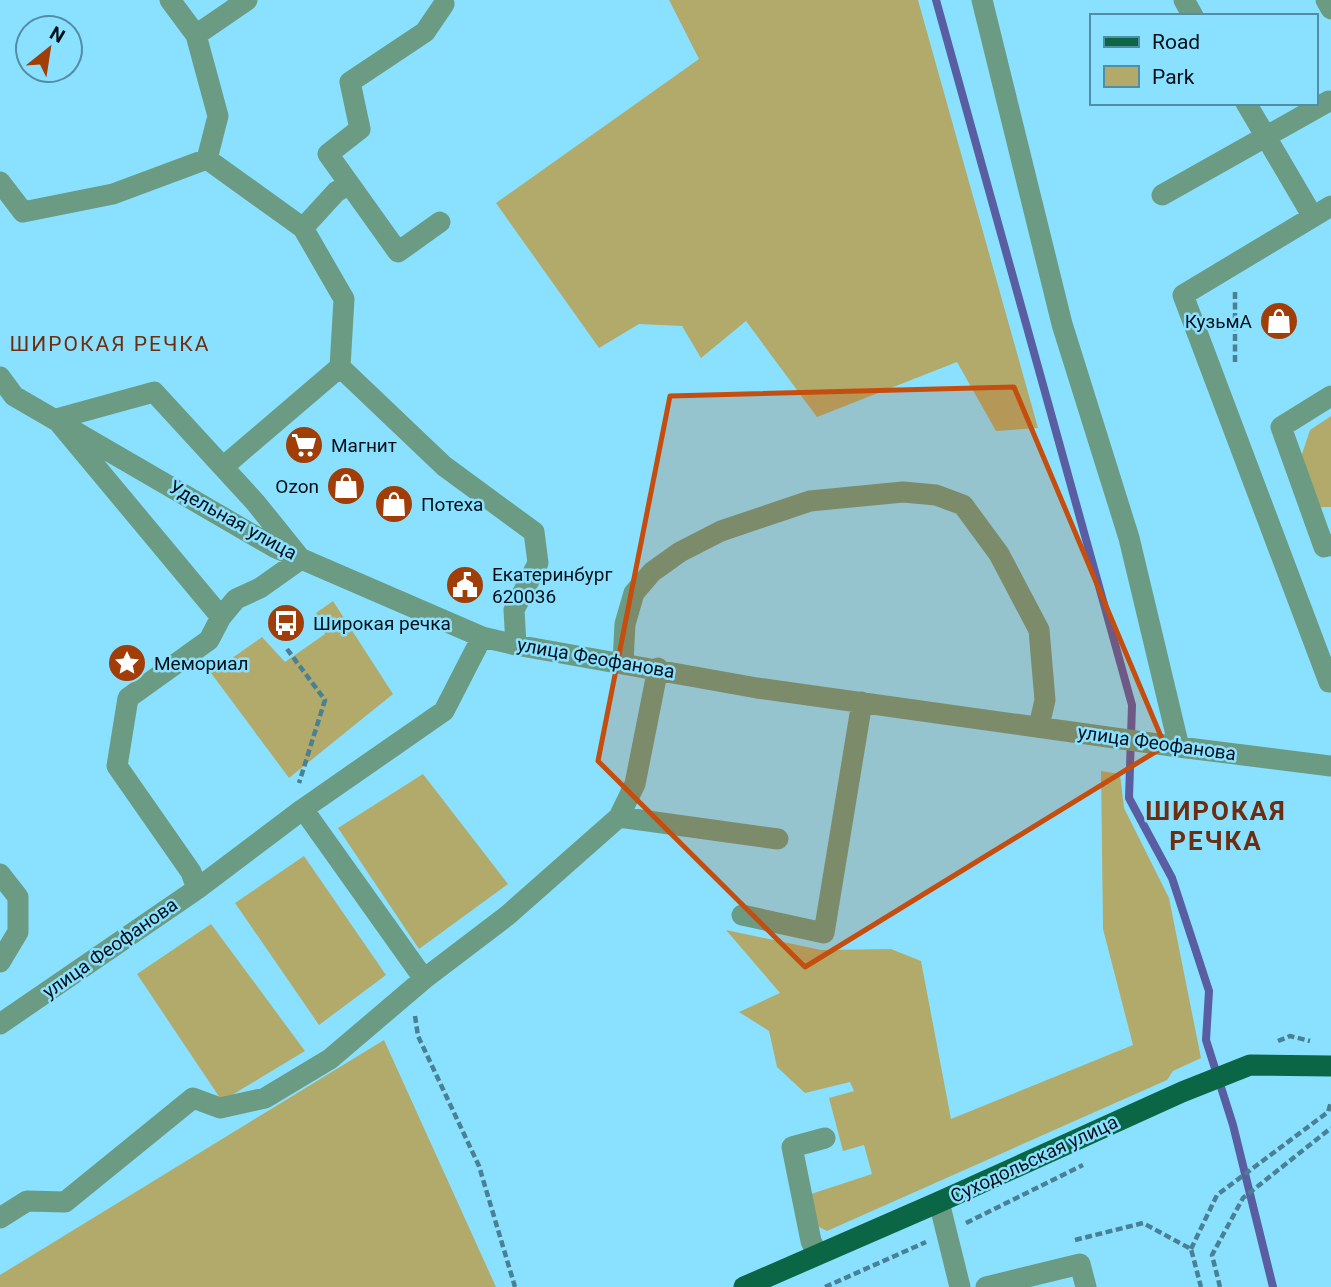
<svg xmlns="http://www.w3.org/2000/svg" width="1331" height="1287" font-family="Roboto,sans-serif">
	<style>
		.green { fill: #b2aa6b }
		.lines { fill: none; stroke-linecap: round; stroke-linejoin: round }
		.stream { stroke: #595da2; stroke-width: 8 }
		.path { stroke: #4a8093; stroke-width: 4.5; stroke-dasharray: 7 3.5; stroke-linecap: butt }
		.minor { stroke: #6b9b83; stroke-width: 21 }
		.major { stroke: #0b6645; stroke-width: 21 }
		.marked { fill: #c54e0e; fill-opacity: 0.2; stroke: #c54e0e; stroke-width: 5; stroke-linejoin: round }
		.labels { text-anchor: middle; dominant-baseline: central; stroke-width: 5; stroke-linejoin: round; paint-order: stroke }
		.poi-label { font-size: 19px; fill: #001018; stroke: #8ae1ff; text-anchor: start }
		.street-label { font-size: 19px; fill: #001018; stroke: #8ae1ff }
		.neighbourhood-label { font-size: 21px; letter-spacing: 2px; fill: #6d2d10; stroke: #8ae1ff }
		.district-label { font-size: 26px; font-weight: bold; letter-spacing: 2px; fill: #6d2d10; stroke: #8ae1ff }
	</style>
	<rect width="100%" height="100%" fill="#8ae1ff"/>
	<!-- green -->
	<path class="green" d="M 669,0 L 918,0 L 1038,428 L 996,431 L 957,362 L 817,417 L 746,321 L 701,358 L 682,326 L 639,324 L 599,348 L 496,203 L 699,59 Z
		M 1331,416 L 1331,507 L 1320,507 L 1301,457 L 1310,430 Z
		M 333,601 L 393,694 L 289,778 L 211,673 L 262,637 L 285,662 L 325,634 L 316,613 Z
		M 1101,771 L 1120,774 L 1124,808 L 1169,898 L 1201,1058 L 1173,1071 L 1167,1080 L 827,1231 L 815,1225 L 811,1194 L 872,1174 L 864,1145 L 843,1151 L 829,1098 L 854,1091 L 850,1082 L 805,1093 L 777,1067 L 769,1031 L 739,1012 L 780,993 L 726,930 L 821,950 L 891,949 L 921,961 L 951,1119 L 1133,1045 L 1103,929 Z
		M 423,774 L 508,884 L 419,949 L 338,828 Z
		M 304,856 L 386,975 L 319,1025 L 235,903 Z
		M 211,924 L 305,1051 L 222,1101 L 137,974 Z
		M 384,1040 L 496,1287 L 0,1287 L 0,1275 Z"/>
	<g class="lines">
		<!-- stream -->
		<path class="stream" d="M 936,0 L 1132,705 L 1129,798 L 1172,878 L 1209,991 L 1206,1040 L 1233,1125 L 1273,1287"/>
		<!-- path -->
		<path class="path" d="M 1235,292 L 1235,363
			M 287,649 L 325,700 L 299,783
			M 415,1016 L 418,1036 L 479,1166 L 515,1287
			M 1278,1041 L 1290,1036 L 1310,1041
			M 966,1223 L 1083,1165
			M 1075,1240 L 1143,1223 L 1191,1249 L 1201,1287
			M 1191,1249 L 1217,1195 L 1328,1112 L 1331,1102
			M 825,1287 L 926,1242
			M 1220,1287 L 1212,1255 L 1243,1198 L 1331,1128"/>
		<!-- minor -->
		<path class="minor" d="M 170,0 L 196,35
			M 982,0 L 1062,324 L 1129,538 L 1179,747
			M 1184,0 L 1193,16
			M 1326,0 L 1331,9
			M 1246,103 L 1313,217
			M 207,159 L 218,116 L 196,35 L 247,0
			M 0,182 L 23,212 L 113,194 L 207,159 L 303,228 L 344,299 L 340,367 L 444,466 L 534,532 L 538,563 L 514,610 L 516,645
			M 1162,195 L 1329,101
			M 1331,206 L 1183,295 L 1329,682 L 1331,682
			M 440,222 L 398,252 L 328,154 L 360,129 L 350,82 L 425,32 L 444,4
			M 303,228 L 336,192 L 349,184
			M 0,377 L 14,396 L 274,547 L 482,637 L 516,645 L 757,688 L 1179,747 L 1331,766
			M 154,392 L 255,502 L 301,559 L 260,588 L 236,599 L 221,617 L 56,419 Z
			M 1331,396 L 1281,427 L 1324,547 L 1331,545
			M 223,467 L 340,367
			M 623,663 L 625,624 L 634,593 L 652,572 L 680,552 L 721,531 L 810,501 L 903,492 L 936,495 L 963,505 L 999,554 L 1039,630 L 1045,700 L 1039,726
			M 303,809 L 424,979
			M 619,817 L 635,784 L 658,668
			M 0,874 L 18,897 L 18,932 L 0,962
			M 197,889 L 191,872 L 117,766 L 128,698 L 209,640 L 221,617
			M 742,915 L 824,933 L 862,702
			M 0,1024 L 197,889 L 303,809 L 444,711 L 482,637
			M 939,1202 L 960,1287
			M 0,1218 L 27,1201 L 65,1202 L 193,1098 L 220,1108 L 265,1098 L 330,1059 L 424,979 L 508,915 L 619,817 L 778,839
			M 817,1254 L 811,1241 L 792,1147 L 825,1138
			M 986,1287 L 1080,1264 L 1086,1287"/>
		<!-- major -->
		<path class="major" d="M 744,1287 L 939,1202 L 1182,1092 L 1250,1065 L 1331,1066"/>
	</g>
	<!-- marked area -->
	<path class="marked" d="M 1014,387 L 1165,746 L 805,967 L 598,761 L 670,396 Z"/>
	<!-- icons -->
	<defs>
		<symbol id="shop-disc" viewBox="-11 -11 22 22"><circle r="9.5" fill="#a13d07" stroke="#8ae1ff"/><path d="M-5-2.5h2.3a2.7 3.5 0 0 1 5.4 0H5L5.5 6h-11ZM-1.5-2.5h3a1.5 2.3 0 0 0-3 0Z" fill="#fff"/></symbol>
		<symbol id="supermarket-disc" viewBox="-11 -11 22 22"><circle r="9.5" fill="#a13d07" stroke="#8ae1ff"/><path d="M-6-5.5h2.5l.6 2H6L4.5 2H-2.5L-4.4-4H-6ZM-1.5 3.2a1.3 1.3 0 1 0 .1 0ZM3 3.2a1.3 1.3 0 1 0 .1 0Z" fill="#fff"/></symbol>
		<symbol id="civic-disc" viewBox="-11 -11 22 22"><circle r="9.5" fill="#a13d07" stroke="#8ae1ff"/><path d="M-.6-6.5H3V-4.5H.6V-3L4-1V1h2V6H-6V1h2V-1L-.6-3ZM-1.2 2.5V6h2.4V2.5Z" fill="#fff"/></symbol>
		<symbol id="bus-disc" viewBox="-11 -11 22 22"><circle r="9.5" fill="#a13d07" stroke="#8ae1ff"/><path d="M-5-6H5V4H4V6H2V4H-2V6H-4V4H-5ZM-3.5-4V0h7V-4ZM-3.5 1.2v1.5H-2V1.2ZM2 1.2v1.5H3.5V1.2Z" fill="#fff"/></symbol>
		<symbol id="sight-disc" viewBox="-11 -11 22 22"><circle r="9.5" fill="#a13d07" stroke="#8ae1ff"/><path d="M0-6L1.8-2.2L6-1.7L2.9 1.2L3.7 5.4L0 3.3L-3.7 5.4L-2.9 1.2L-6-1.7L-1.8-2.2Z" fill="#fff"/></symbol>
	</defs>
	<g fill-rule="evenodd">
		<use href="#shop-disc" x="1257" y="299" width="44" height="44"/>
		<use href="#supermarket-disc" x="282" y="423" width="44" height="44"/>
		<use href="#shop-disc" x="324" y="464" width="44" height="44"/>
		<use href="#shop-disc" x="372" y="482" width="44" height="44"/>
		<use href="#civic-disc" x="443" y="563" width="44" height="44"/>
		<use href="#bus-disc" x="264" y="601" width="44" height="44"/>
		<use href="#sight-disc" x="105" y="641" width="44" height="44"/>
	</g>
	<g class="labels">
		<!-- poi labels -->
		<g class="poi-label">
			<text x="1252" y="321" text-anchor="end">КузьмА</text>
			<text x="331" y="445">Магнит</text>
			<text x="319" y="486" text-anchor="end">Ozon</text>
			<text x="421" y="504">Потеха</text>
			<text x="492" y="574">Екатеринбург<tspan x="492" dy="22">620036</tspan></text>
			<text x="313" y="623">Широкая речка</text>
			<text x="154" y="663">Мемориал</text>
		</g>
		<!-- street labels -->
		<g class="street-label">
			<text transform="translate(233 520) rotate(29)">Удельная улица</text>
			<text transform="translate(596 658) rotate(10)">улица Феофанова</text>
			<text transform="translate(1157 743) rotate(8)">улица Феофанова</text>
			<text transform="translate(110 948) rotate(-35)">улица Феофанова</text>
			<text transform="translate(1034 1159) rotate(-25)">Суходольская улица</text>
		</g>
		<!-- neighbourhood labels -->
		<g class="neighbourhood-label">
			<text x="110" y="344">ШИРОКАЯ РЕЧКА</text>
		</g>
		<!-- district labels -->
		<g class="district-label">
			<text x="1216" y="811">ШИРОКАЯ<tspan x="1216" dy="30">РЕЧКА</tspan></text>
		</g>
	</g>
	<!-- legend -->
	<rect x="1090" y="14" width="228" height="91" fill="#8ae1ff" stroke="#538da3" stroke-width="2"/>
	<rect x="1104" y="37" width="35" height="10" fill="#0b6645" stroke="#538da3" stroke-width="2"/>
	<text x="1152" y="49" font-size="21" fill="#001018">Road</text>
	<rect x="1104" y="66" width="35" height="21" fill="#b2aa6b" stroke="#538da3" stroke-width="2"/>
	<text x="1152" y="84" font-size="21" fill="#001018">Park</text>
	<!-- north arrow -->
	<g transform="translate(49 49) rotate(30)"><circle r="33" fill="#8ae1ff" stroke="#538da3" stroke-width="2"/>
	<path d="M0-5L12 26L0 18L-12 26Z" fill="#a13d07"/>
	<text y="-10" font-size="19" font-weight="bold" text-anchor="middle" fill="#001018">N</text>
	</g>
</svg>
